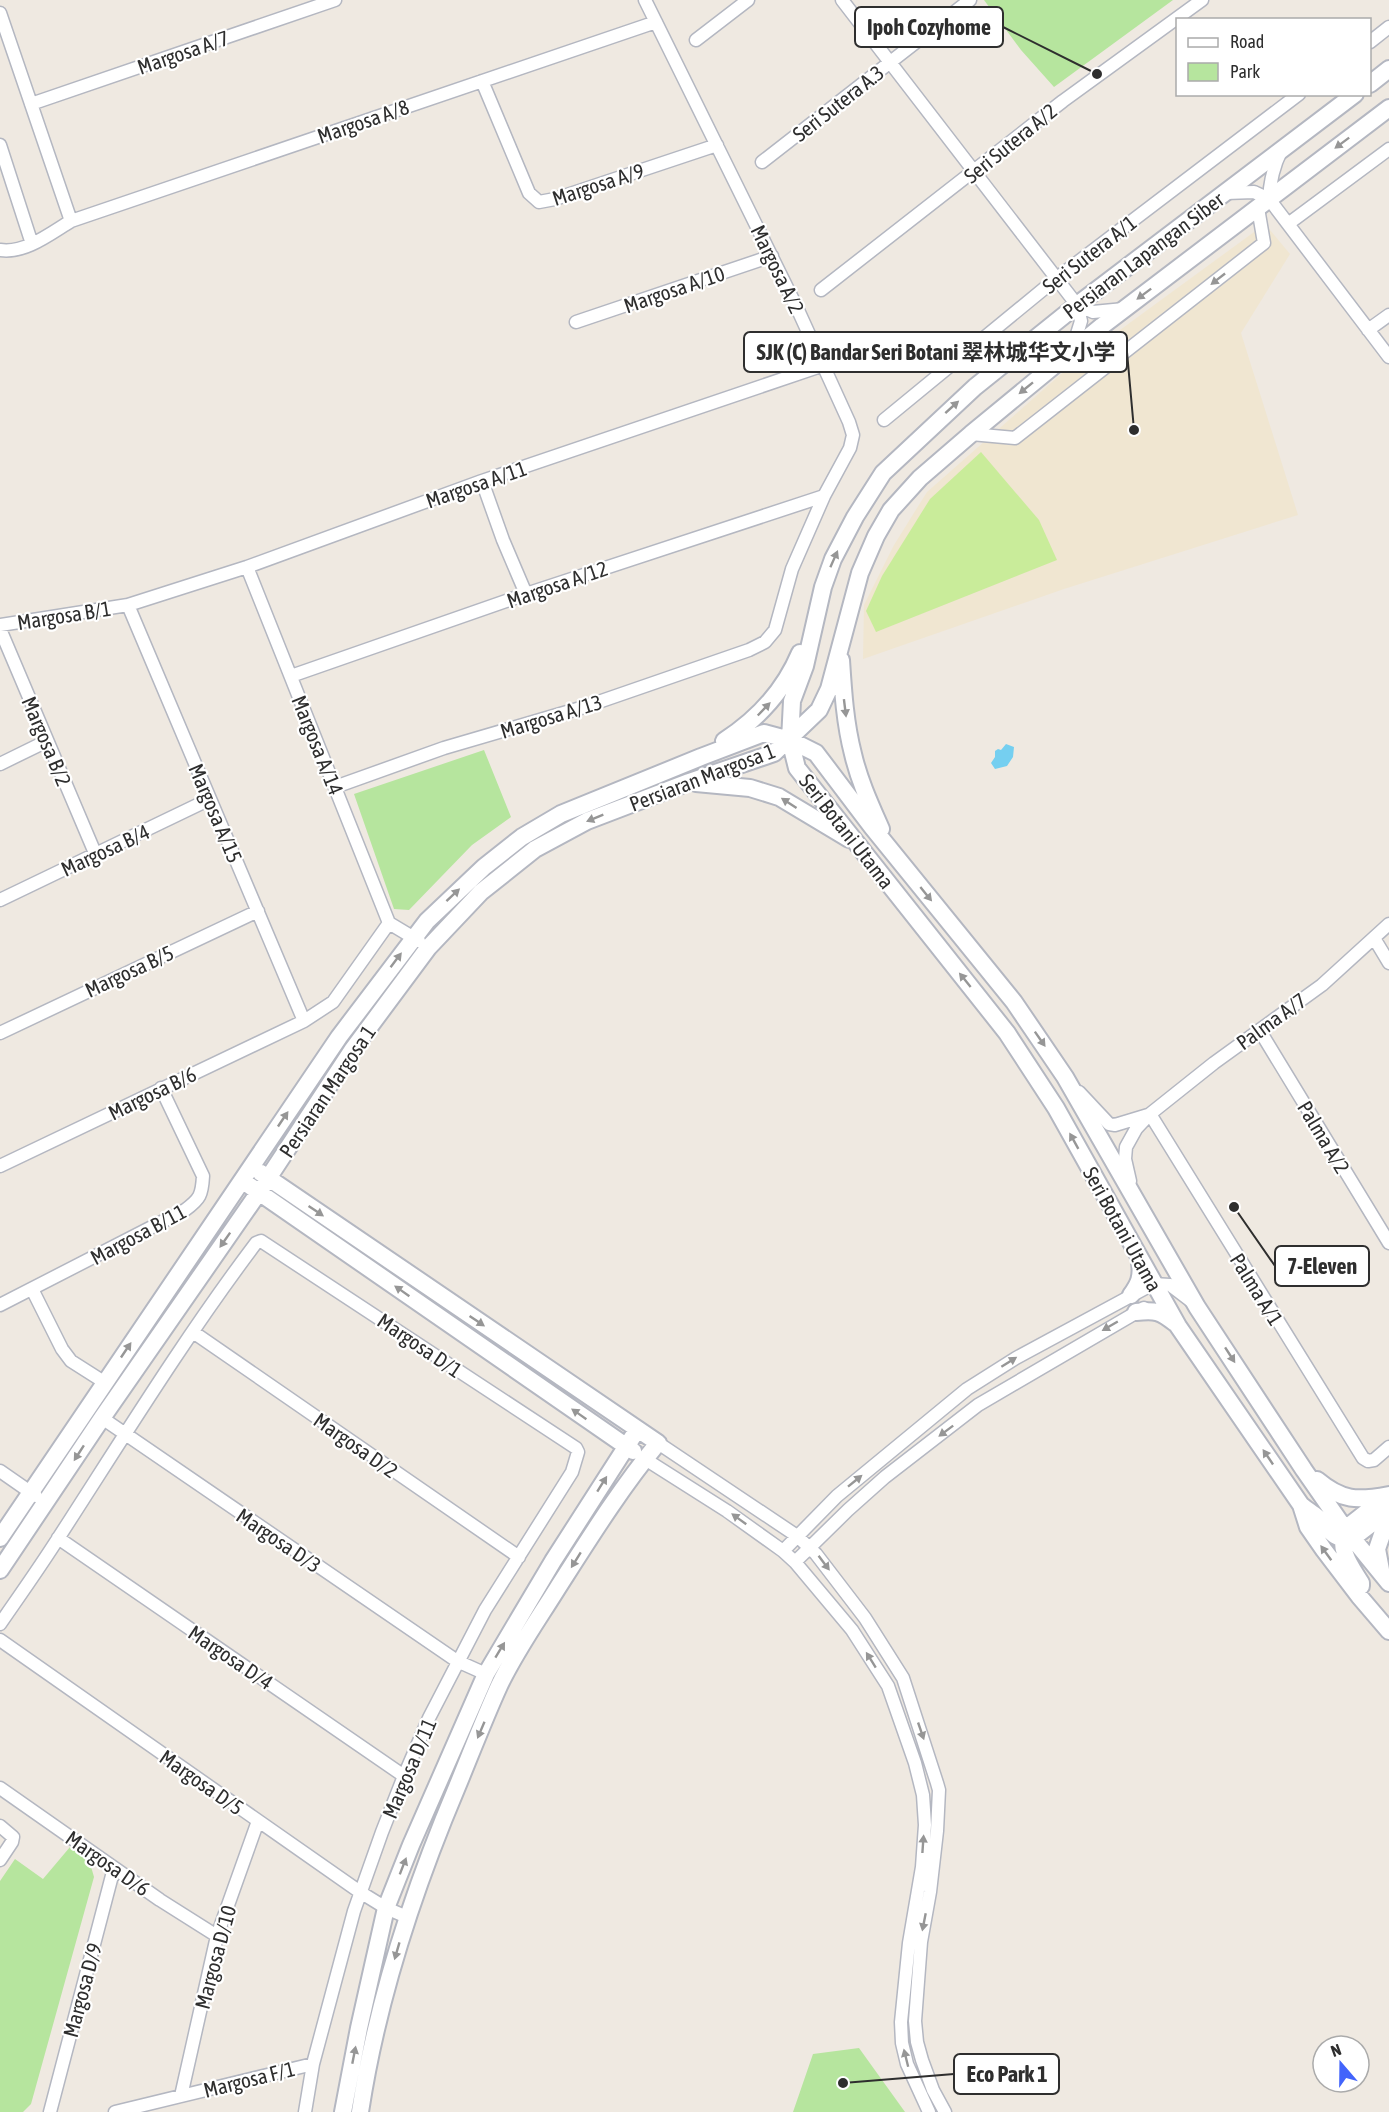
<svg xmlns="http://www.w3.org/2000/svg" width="1389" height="2112" font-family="'Asap Condensed','Noto Sans SC',sans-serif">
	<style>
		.education { fill: #f0e6d1 }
		.green { fill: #b6e59e }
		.pitch { fill: #c9ec9a }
		.water { fill: #75cff0 }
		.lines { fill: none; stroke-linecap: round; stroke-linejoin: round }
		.street-casing { stroke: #b4b7c1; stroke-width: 15 }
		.secondary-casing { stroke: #b4b7c1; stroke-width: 20 }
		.street { stroke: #fff; stroke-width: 12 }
		.secondary { stroke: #fff; stroke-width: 16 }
		.oneway { fill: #969696 }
		.labels { text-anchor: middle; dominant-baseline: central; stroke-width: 4.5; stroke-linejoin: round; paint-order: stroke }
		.street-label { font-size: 21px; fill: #2e2e2e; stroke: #fff }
		.leader { fill: none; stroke: #2e2e2e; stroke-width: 2 }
		.callout-dot { fill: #2e2e2e; stroke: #fff; stroke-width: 2 }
		.callout { fill: #fff; stroke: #2e2e2e; stroke-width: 2 }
		.callout-label { font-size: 22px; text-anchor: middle; font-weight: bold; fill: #2e2e2e }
	</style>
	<rect width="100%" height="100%" fill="#efe9e1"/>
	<!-- education -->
	<path class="education" d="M 1265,224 L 1290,254 L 1241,333 L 1298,515 L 1064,589 L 863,659 L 864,605 L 894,545 L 927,492 L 1068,368 Z"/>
	<!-- green -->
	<path class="green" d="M 984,0 L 1173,0 L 1054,87 L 1021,50 Z
		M 484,750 L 511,817 L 472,845 L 409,910 L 394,909 L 354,794 Z
		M 70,1847 L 90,1863 L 94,1877 L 31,2104 L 23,2112 L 0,2112 L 0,1881 L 15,1859 L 43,1879 Z
		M 859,2048 L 905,2112 L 793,2112 L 813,2054 Z"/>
	<!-- pitch -->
	<path class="pitch" d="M 981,452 L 1039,520 L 1057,560 L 876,632 L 866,611 L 882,576 L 930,499 Z"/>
	<!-- water -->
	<path class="water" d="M 1006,744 L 1014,747 L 1013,757 L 1007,766 L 995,769 L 991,763 L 995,757 L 995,751 L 998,749 L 1001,750 Z"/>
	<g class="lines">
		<defs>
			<path id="street" d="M 842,0 L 1077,305 L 1081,321 L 1072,350
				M 0,13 L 71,221
				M 696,40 L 748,0
				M 1370,42 L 1389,27
				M 482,81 L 529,193 L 539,202 L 555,199 L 717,145
				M 31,104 L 335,0
				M 0,145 L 32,244
				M 762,162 L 970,0
				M 1226,193 L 1254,192 L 1269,199 L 1389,357
				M 1269,199 C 1270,181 1273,167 1281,151
				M 1288,224 L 1389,149
				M 0,250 C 25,254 51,233 71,221 L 656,22
				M 821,290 L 1063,101 L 1202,0
				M 1077,305 L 1093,312 L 1124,309
				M 576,322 L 772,256
				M 1368,330 L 1389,315
				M 884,420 L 1057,278 L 1299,94
				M 971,434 L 1015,438 L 1264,243 L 1258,208
				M 482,481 L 503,540 L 526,594
				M 247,567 L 389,923
				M 128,605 L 304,1021
				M 0,625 L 128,605 L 247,567 L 482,481 L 824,365
				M 0,629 L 95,853
				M 291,676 L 526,594 L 824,496
				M 0,764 L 47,741
				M 335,787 L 444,748 L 584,707 L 749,650 L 765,642 L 775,630 L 792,569 L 824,496 L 850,448 L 853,435 L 849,422 L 798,310 L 645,0
				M 0,900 L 210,799
				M 389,923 L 419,941
				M 1374,938 L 1389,963
				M 1260,1031 L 1389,1243
				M 0,1033 L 258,911
				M 1079,1092 L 1109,1124 L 1115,1125 L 1148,1115
				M 1150,1114 L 1363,1458 L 1368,1461 L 1374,1460 L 1389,1447
				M 0,1166 L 304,1021 L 333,1002 L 389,923
				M 1130,1181 L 1125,1159 L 1126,1147 L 1136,1129 L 1150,1114 L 1214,1063 L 1322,985 L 1389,924
				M 32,1289 L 62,1349 L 71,1361 L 104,1382
				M 0,1305 L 185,1210 C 200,1199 202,1195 203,1176 L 161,1088
				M 193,1332 L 519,1557
				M 102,1418 L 457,1661 L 486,1674
				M 658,1443 L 797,1536 L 816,1554 L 865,1618 L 903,1678 L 937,1783 L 939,1790 L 937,1831 L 930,1892 L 921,1942 L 915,2021 L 917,2042 L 922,2060 L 933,2090 L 945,2112
				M 645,1459 L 727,1511 L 783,1551 L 795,1562 L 852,1630 L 888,1686 L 915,1763 L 923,1795 L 925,1825 L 922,1867 L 909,1943 L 901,2022 L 902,2043 L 907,2064 L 929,2112
				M 0,1471 L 36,1496
				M 58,1538 L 404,1776
				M 783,1551 L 837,1496 L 967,1389 L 1016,1358 L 1153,1284 L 1170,1285 L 1191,1301
				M 795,1562 L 848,1510 L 885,1477 L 978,1405 L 1144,1308
				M 0,1624 C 20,1595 40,1567 59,1537 C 123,1438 185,1337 256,1243 L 261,1241 L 576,1448 L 578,1452 L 572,1472 L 485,1610 L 429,1718 L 404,1776 L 382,1832 L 354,1911 L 313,2064 L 305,2112
				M 0,1640 L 360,1892 L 386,1908 L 407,1917
				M 0,1788 L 160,1900 L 217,1936
				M 0,1826 L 13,1837 L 12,1842 L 0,1860
				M 181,2096 L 217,1936 L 258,1821
				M 50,2112 L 114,1868
				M 115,2112 L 313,2064"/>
			<path id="secondary" d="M 1370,84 L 1389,69
				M 1355,94 L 1077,305 L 975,387 L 883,473 L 855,517 L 833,559 L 823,587 L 805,666 L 792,701 L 790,740 L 797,768 L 1007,1033 L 1056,1108 L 1178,1326 L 1301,1505 L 1308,1527 L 1324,1550 L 1359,1596 L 1389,1631
				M 841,660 C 843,691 845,723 853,754 C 859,780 870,804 881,829
				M 724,741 C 758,719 784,691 800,653
				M 696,783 L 750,788 L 779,797 L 849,839
				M 261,1173 L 658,1443 C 620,1489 589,1539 557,1589 C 537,1621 515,1652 499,1686 C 484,1719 471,1753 457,1787 C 413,1891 377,2000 360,2112
				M 250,1186 L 633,1451
				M 1131,1295 C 1139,1284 1142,1277 1140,1263
				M 1136,1312 C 1156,1310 1160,1311 1175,1323
				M 1317,1480 C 1342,1501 1357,1501 1389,1495
				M 1301,1505 C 1306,1509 1312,1513 1317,1517 C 1330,1530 1332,1540 1352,1538
				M 1345,1529 C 1338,1550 1350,1565 1361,1583 L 1361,1586
				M 1345,1529 L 1387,1496
				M 0,1538 L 339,1037 L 427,921 L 484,867 L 522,837 L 561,814 L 701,757 L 764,733 L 790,740 L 816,753 L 872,827 L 1014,1002 L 1065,1077 L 1197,1307 L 1304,1470 L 1345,1529 L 1389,1583
				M 1353,1538 L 1388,1511
				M 0,1570 L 102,1418 L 259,1192 L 353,1049 L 428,948 L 481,892 L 535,849 L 587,821 L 689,782 L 774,753 L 819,710 L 829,689 L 860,573 L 876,536 L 891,510 L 920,478 L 971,434 L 1102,326 L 1389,108
				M 1381,1570 L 1377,1549 L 1389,1514
				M 343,2112 L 359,2028 L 386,1908 L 411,1845 L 486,1674 L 553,1561 L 637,1430"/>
		</defs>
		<!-- street casing -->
		<use href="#street" class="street-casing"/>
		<!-- secondary casing -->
		<use href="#secondary" class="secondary-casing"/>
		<!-- street -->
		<use href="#street" class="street"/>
		<!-- secondary -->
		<use href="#secondary" class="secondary"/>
	</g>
	<!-- one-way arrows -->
	<defs><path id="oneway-solid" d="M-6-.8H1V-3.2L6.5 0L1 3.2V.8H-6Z" transform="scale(1.5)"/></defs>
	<g class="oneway">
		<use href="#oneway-solid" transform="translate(1342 143) rotate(143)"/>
		<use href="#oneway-solid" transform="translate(1218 279) rotate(142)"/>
		<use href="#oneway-solid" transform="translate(1144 294) rotate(143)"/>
		<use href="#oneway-solid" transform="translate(1026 388) rotate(141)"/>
		<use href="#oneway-solid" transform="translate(952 407) rotate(-42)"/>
		<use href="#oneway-solid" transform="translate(834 559) rotate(-66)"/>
		<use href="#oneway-solid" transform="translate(845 708) rotate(83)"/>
		<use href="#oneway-solid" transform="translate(764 709) rotate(-46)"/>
		<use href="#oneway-solid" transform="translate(789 803) rotate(-147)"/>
		<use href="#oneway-solid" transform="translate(595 818) rotate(158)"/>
		<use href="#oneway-solid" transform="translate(926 894) rotate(51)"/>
		<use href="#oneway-solid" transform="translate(453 895) rotate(-43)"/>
		<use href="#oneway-solid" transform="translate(396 960) rotate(-53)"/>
		<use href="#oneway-solid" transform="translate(965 980) rotate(-129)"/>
		<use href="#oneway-solid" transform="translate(1040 1039) rotate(55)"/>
		<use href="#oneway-solid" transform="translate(283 1119) rotate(-56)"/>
		<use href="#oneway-solid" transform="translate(1074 1141) rotate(-119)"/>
		<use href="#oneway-solid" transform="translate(316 1211) rotate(34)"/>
		<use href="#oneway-solid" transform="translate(225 1240) rotate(125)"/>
		<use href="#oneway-solid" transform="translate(402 1291) rotate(-145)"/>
		<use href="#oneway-solid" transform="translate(477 1321) rotate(34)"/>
		<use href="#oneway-solid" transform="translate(1110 1326) rotate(150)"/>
		<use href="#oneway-solid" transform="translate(126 1350) rotate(-56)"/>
		<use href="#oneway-solid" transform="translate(1230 1355) rotate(57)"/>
		<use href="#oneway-solid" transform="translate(1009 1362) rotate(-32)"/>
		<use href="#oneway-solid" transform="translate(579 1414) rotate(-145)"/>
		<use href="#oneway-solid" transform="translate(946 1431) rotate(143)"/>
		<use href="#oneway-solid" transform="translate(79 1453) rotate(123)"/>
		<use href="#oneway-solid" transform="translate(1268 1457) rotate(-124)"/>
		<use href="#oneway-solid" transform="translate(855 1481) rotate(-39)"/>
		<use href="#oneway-solid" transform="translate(602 1484) rotate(-58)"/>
		<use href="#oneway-solid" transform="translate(739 1519) rotate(-144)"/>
		<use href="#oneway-solid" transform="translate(1326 1553) rotate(-126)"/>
		<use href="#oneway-solid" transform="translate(576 1560) rotate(122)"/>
		<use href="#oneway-solid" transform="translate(824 1563) rotate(53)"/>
		<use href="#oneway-solid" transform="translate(500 1650) rotate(-59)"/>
		<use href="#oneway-solid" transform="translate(871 1660) rotate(-122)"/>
		<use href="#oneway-solid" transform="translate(481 1730) rotate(113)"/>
		<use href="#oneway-solid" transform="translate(921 1731) rotate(71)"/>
		<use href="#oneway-solid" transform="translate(923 1844) rotate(-86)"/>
		<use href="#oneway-solid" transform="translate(403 1866) rotate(-69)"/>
		<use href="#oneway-solid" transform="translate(924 1922) rotate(101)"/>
		<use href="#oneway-solid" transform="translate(397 1951) rotate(106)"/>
		<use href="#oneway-solid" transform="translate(354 2055) rotate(-79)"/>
		<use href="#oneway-solid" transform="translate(906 2058) rotate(-104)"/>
	</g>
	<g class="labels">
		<!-- street labels -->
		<g class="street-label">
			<text transform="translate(183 52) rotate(-19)">Margosa A/7</text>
			<text transform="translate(838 103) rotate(-38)">Seri Sutera A.3</text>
			<text transform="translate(363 121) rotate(-19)">Margosa A/8</text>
			<text transform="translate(1010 143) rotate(-39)">Seri Sutera A/2</text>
			<text transform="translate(598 184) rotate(-18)">Margosa A/9</text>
			<text transform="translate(1089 254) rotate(-38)">Seri Sutera A/1</text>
			<text transform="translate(1143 255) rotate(-37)">Persiaran Lapangan Siber</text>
			<text transform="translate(778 269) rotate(64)">Margosa A/2</text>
			<text transform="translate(674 289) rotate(-19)">Margosa A/10</text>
			<text transform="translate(476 484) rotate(-19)">Margosa A/11</text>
			<text transform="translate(557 584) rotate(-19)">Margosa A/12</text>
			<text transform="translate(64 615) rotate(-9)">Margosa B/1</text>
			<text transform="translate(551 716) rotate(-17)">Margosa A/13</text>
			<text transform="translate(47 741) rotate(67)">Margosa B/2</text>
			<text transform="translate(318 745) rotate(68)">Margosa A/14</text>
			<text transform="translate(702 777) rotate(-21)">Persiaran Margosa 1</text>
			<text transform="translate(216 813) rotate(67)">Margosa A/15</text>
			<text transform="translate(847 831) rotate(52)">Seri Botani Utama</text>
			<text transform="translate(105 850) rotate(-25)">Margosa B/4</text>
			<text transform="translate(129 971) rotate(-25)">Margosa B/5</text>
			<text transform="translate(1271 1021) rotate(-36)">Palma A/7</text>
			<text transform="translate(327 1091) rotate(-56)">Persiaran Margosa 1</text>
			<text transform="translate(152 1093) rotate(-26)">Margosa B/6</text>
			<text transform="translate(1324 1137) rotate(59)">Palma A/2</text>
			<text transform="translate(1123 1229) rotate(61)">Seri Botani Utama</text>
			<text transform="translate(138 1234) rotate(-28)">Margosa B/11</text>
			<text transform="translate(1257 1289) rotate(58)">Palma A/1</text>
			<text transform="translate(420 1345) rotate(34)">Margosa D/1</text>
			<text transform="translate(356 1445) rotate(35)">Margosa D/2</text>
			<text transform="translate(279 1540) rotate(34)">Margosa D/3</text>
			<text transform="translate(231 1657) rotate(34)">Margosa D/4</text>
			<text transform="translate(409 1768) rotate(-67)">Margosa D/11</text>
			<text transform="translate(202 1782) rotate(35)">Margosa D/5</text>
			<text transform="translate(108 1863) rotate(35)">Margosa D/6</text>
			<text transform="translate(215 1957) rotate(-75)">Margosa D/10</text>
			<text transform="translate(82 1990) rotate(-75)">Margosa D/9</text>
			<text transform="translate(249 2079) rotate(-14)">Margosa F/1</text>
		</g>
	</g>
	<!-- callouts -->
	<path class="leader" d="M1097 74L1003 27M1134 430L1127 352M1234 1207L1275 1266M843 2083L954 2074"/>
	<g class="callout-dot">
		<circle cx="1097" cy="74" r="6"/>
		<circle cx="1134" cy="430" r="6"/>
		<circle cx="1234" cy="1207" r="6"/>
		<circle cx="843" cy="2083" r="6"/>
	</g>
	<g class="callout">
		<rect x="855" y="7" width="148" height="40" rx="6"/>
		<rect x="744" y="332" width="383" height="40" rx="6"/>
		<rect x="1275" y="1246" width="94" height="40" rx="6"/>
		<rect x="954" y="2054" width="105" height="40" rx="6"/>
	</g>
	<g class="callout-label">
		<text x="929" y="35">Ipoh Cozyhome</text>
		<text x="936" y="360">SJK (C) Bandar Seri Botani 翠林城华文小学</text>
		<text x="1322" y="1274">7-Eleven</text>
		<text x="1007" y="2082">Eco Park 1</text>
	</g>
	<!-- legend -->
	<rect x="1176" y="18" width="195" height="78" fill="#ffffff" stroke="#ababab" stroke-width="1.5"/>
	<rect x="1188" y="38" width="30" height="9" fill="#ffffff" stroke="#ababab" stroke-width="1.5"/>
	<text x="1230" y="48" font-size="18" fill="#2e2e2e">Road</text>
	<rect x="1188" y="63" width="30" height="18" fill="#b6e59e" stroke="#ababab" stroke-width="1.5"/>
	<text x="1230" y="78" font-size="18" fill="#2e2e2e">Park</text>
	<!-- north arrow -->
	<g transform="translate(1341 2064) rotate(340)"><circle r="28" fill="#ffffff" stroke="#ababab" stroke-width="1.5"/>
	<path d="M0-4.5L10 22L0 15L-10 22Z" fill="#4264fb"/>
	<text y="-9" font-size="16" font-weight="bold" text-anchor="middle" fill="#2e2e2e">N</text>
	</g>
</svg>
